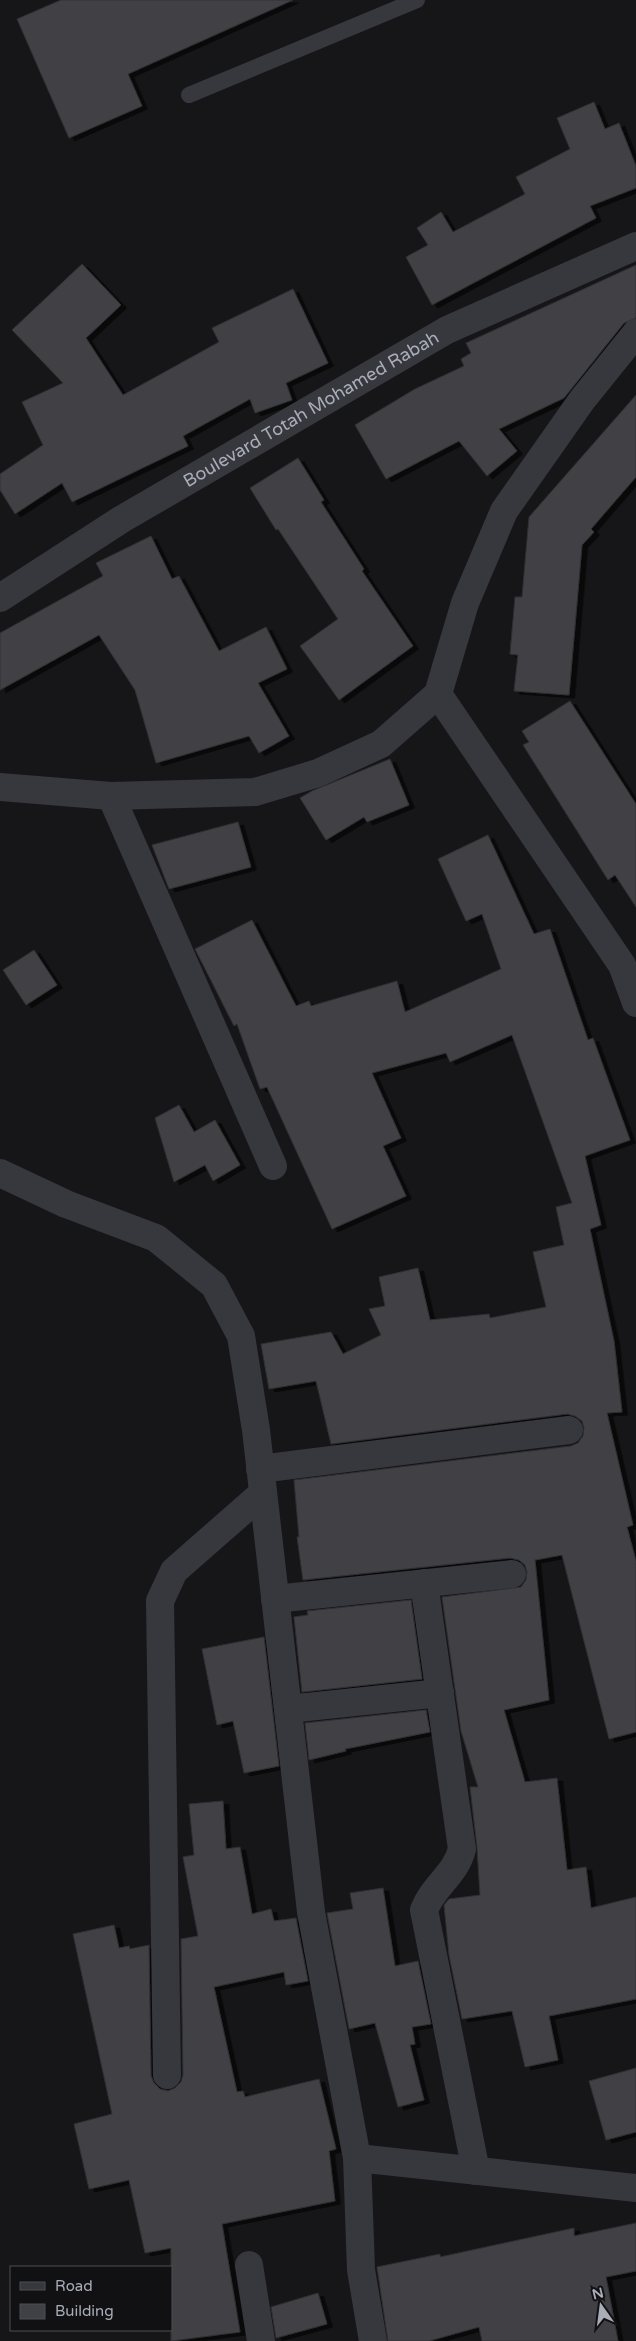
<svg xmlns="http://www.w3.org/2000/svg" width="636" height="2341" font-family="'Varela Round',sans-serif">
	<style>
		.building { fill: #404145; stroke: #303034; filter: url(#shadow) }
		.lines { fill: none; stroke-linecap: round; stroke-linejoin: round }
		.service { stroke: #37383d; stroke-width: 16 }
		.minor { stroke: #37383d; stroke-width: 28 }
		.labels { text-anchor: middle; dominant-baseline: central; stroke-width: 4.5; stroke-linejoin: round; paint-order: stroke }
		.street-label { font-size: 18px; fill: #a8adb8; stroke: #111113 }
	</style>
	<defs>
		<filter id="shadow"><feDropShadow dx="5.5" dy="3" stdDeviation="0" flood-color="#0009"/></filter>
	</defs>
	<rect width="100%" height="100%" fill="#161618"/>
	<!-- building -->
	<path class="building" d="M 61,0 L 293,0 L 128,74 L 142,106 L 69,138 L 17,19 Z
		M 594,102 L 605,129 L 619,123 L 636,166 L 636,188 L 590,206 L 596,218 L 432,305 L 406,257 L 428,245 L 417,228 L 441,212 L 453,232 L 525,194 L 516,177 L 570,149 L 557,118 Z
		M 82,264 L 121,305 L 86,338 L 123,395 L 219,342 L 212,328 L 293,289 L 328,363 L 286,383 L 292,400 L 255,413 L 250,399 L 183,436 L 188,446 L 72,502 L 62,483 L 15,514 L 0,490 L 0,474 L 43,445 L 22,402 L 63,383 L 12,330 Z
		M 636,265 L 636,318 L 624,323 L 564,398 L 499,429 L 517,451 L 487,476 L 459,441 L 386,479 L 355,425 L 415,389 L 464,366 L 461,359 L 471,353 L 466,343 Z
		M 636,395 L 636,477 L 591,529 L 594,532 L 582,545 L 569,695 L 514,691 L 518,655 L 510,654 L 515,597 L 522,597 L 529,517 Z
		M 298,458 L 324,500 L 321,502 L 364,569 L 362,571 L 413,646 L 339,700 L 300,646 L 338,619 L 278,529 L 276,530 L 250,488 Z
		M 151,536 L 172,579 L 179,576 L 219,651 L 266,627 L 287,669 L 258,683 L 289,736 L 259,753 L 249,736 L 156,763 L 135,690 L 99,635 L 0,690 L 0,633 L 103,576 L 96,563 Z
		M 570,701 L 636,804 L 636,907 L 615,875 L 608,880 L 523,745 L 529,742 L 522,731 Z
		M 390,759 L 409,805 L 367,822 L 364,817 L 326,840 L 300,798 L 312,791 Z
		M 238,822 L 251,867 L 169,889 L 152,845 Z
		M 488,835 L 534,934 L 550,929 L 588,1040 L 593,1038 L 630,1140 L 585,1156 L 601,1225 L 590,1229 L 614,1341 L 622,1412 L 607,1413 L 633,1525 L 627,1527 L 636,1561 L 636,1732 L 609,1739 L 562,1555 L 535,1560 L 549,1700 L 504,1710 L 525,1782 L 557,1778 L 567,1870 L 586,1867 L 591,1908 L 636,1897 L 636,1999 L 549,2016 L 558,2060 L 525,2067 L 512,2011 L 462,2019 L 449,1955 L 444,1905 L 449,1899 L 480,1895 L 477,1847 L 470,1787 L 478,1787 L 461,1731 L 442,1597 L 521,1587 L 526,1580 L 527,1572 L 525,1565 L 519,1560 L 510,1558 L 303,1580 L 297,1537 L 299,1537 L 294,1480 L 571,1446 L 578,1443 L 583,1436 L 584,1428 L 582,1421 L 575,1416 L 567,1414 L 331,1444 L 316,1381 L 269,1389 L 261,1344 L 331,1332 L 343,1354 L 381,1335 L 369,1309 L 385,1306 L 379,1277 L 418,1268 L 430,1320 L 489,1314 L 490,1318 L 546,1307 L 533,1252 L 564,1245 L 556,1207 L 572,1203 L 512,1035 L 450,1062 L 446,1053 L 372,1073 L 401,1138 L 383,1146 L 406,1196 L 332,1229 L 267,1087 L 260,1089 L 237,1024 L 234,1026 L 195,949 L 252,920 L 296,1006 L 309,1001 L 311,1006 L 397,981 L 405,1012 L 501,969 L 482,914 L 466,921 L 438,859 Z
		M 34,950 L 57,985 L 26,1005 L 3,970 Z
		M 179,1105 L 194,1132 L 215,1120 L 240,1165 L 213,1181 L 205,1165 L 174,1182 L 155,1118 Z
		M 411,1600 L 422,1679 L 302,1692 L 294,1617 L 308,1615 L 307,1611 Z
		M 264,1637 L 279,1766 L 244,1773 L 233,1721 L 217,1725 L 202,1649 Z
		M 426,1710 L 430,1732 L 345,1749 L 346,1751 L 309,1760 L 305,1723 Z
		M 223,1801 L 226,1849 L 240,1847 L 252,1914 L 271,1909 L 274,1921 L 296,1918 L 308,1981 L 286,1985 L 284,1972 L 214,1987 L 237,2092 L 243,2091 L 245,2097 L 319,2079 L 336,2149 L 329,2151 L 335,2201 L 222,2224 L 240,2332 L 171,2341 L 171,2248 L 145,2253 L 129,2180 L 89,2189 L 74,2124 L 112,2114 L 73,1934 L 114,1925 L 119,1948 L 129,1946 L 130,1949 L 149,1945 L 151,2076 L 154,2083 L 160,2089 L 168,2091 L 175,2088 L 181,2082 L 183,2075 L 181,1939 L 198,1936 L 183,1857 L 194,1855 L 189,1804 Z
		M 383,1888 L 395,1966 L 418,1961 L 431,2024 L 412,2027 L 415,2044 L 410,2045 L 424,2100 L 398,2107 L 375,2023 L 349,2029 L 327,1913 L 353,1909 L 350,1893 Z
		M 636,2068 L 636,2132 L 606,2140 L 589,2081 Z
		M 636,2223 L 636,2271 L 606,2277 L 618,2341 L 482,2341 L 479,2327 L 429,2341 L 388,2341 L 377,2267 L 440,2254 L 440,2257 L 574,2228 L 574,2236 Z
		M 318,2293 L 327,2324 L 276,2338 L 271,2307 Z"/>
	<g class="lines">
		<!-- service -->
		<path class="service" d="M 189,95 L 417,0"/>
		<!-- minor -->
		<g class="minor">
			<path d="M 636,333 L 582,400 L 504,511 L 465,603 L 438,694 L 622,965 L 636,1003"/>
			<path id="s1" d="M 0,598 L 122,519 L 447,330 L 636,246"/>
			<path d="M 0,787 L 111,796 L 255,792 L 318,773 L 381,744 L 438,694"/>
			<path d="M 111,796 L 273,1166"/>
			<path d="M 0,1173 L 66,1204 L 156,1238 L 214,1285 L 241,1336 L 256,1430 L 311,1912 L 357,2158 L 361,2270 L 373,2341"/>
			<path d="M 260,1469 L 569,1430"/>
			<path d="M 424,1583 L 462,1849 C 456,1874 433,1886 424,1910 L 476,2171"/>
			<path d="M 275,1599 L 512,1574"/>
			<path d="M 288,1709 L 440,1693"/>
			<path d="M 167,2075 L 160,1601 L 174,1571 L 263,1493"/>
			<path d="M 357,2158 L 636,2188"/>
			<path d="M 249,2265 L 261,2341"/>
		</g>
	</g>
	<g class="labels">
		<!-- street labels -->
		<g class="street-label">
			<text stroke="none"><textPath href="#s1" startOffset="364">Boulevard Totah Mohamed Rabah</textPath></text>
		</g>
	</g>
	<!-- legend -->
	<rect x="10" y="2266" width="162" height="65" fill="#111113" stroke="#4d4f55"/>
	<rect x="20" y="2282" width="25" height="8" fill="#37383d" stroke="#4d4f55"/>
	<text x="55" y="2291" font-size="15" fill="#a8adb8">Road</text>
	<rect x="20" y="2304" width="25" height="15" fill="#404145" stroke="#4d4f55"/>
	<text x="55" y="2316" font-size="15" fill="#a8adb8">Building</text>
	<!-- north arrow -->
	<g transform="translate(601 2306) rotate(346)" stroke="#111113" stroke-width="4" paint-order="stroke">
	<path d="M0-4L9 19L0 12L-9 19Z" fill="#a8adb8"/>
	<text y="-8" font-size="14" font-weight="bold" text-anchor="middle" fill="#a8adb8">N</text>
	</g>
</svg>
